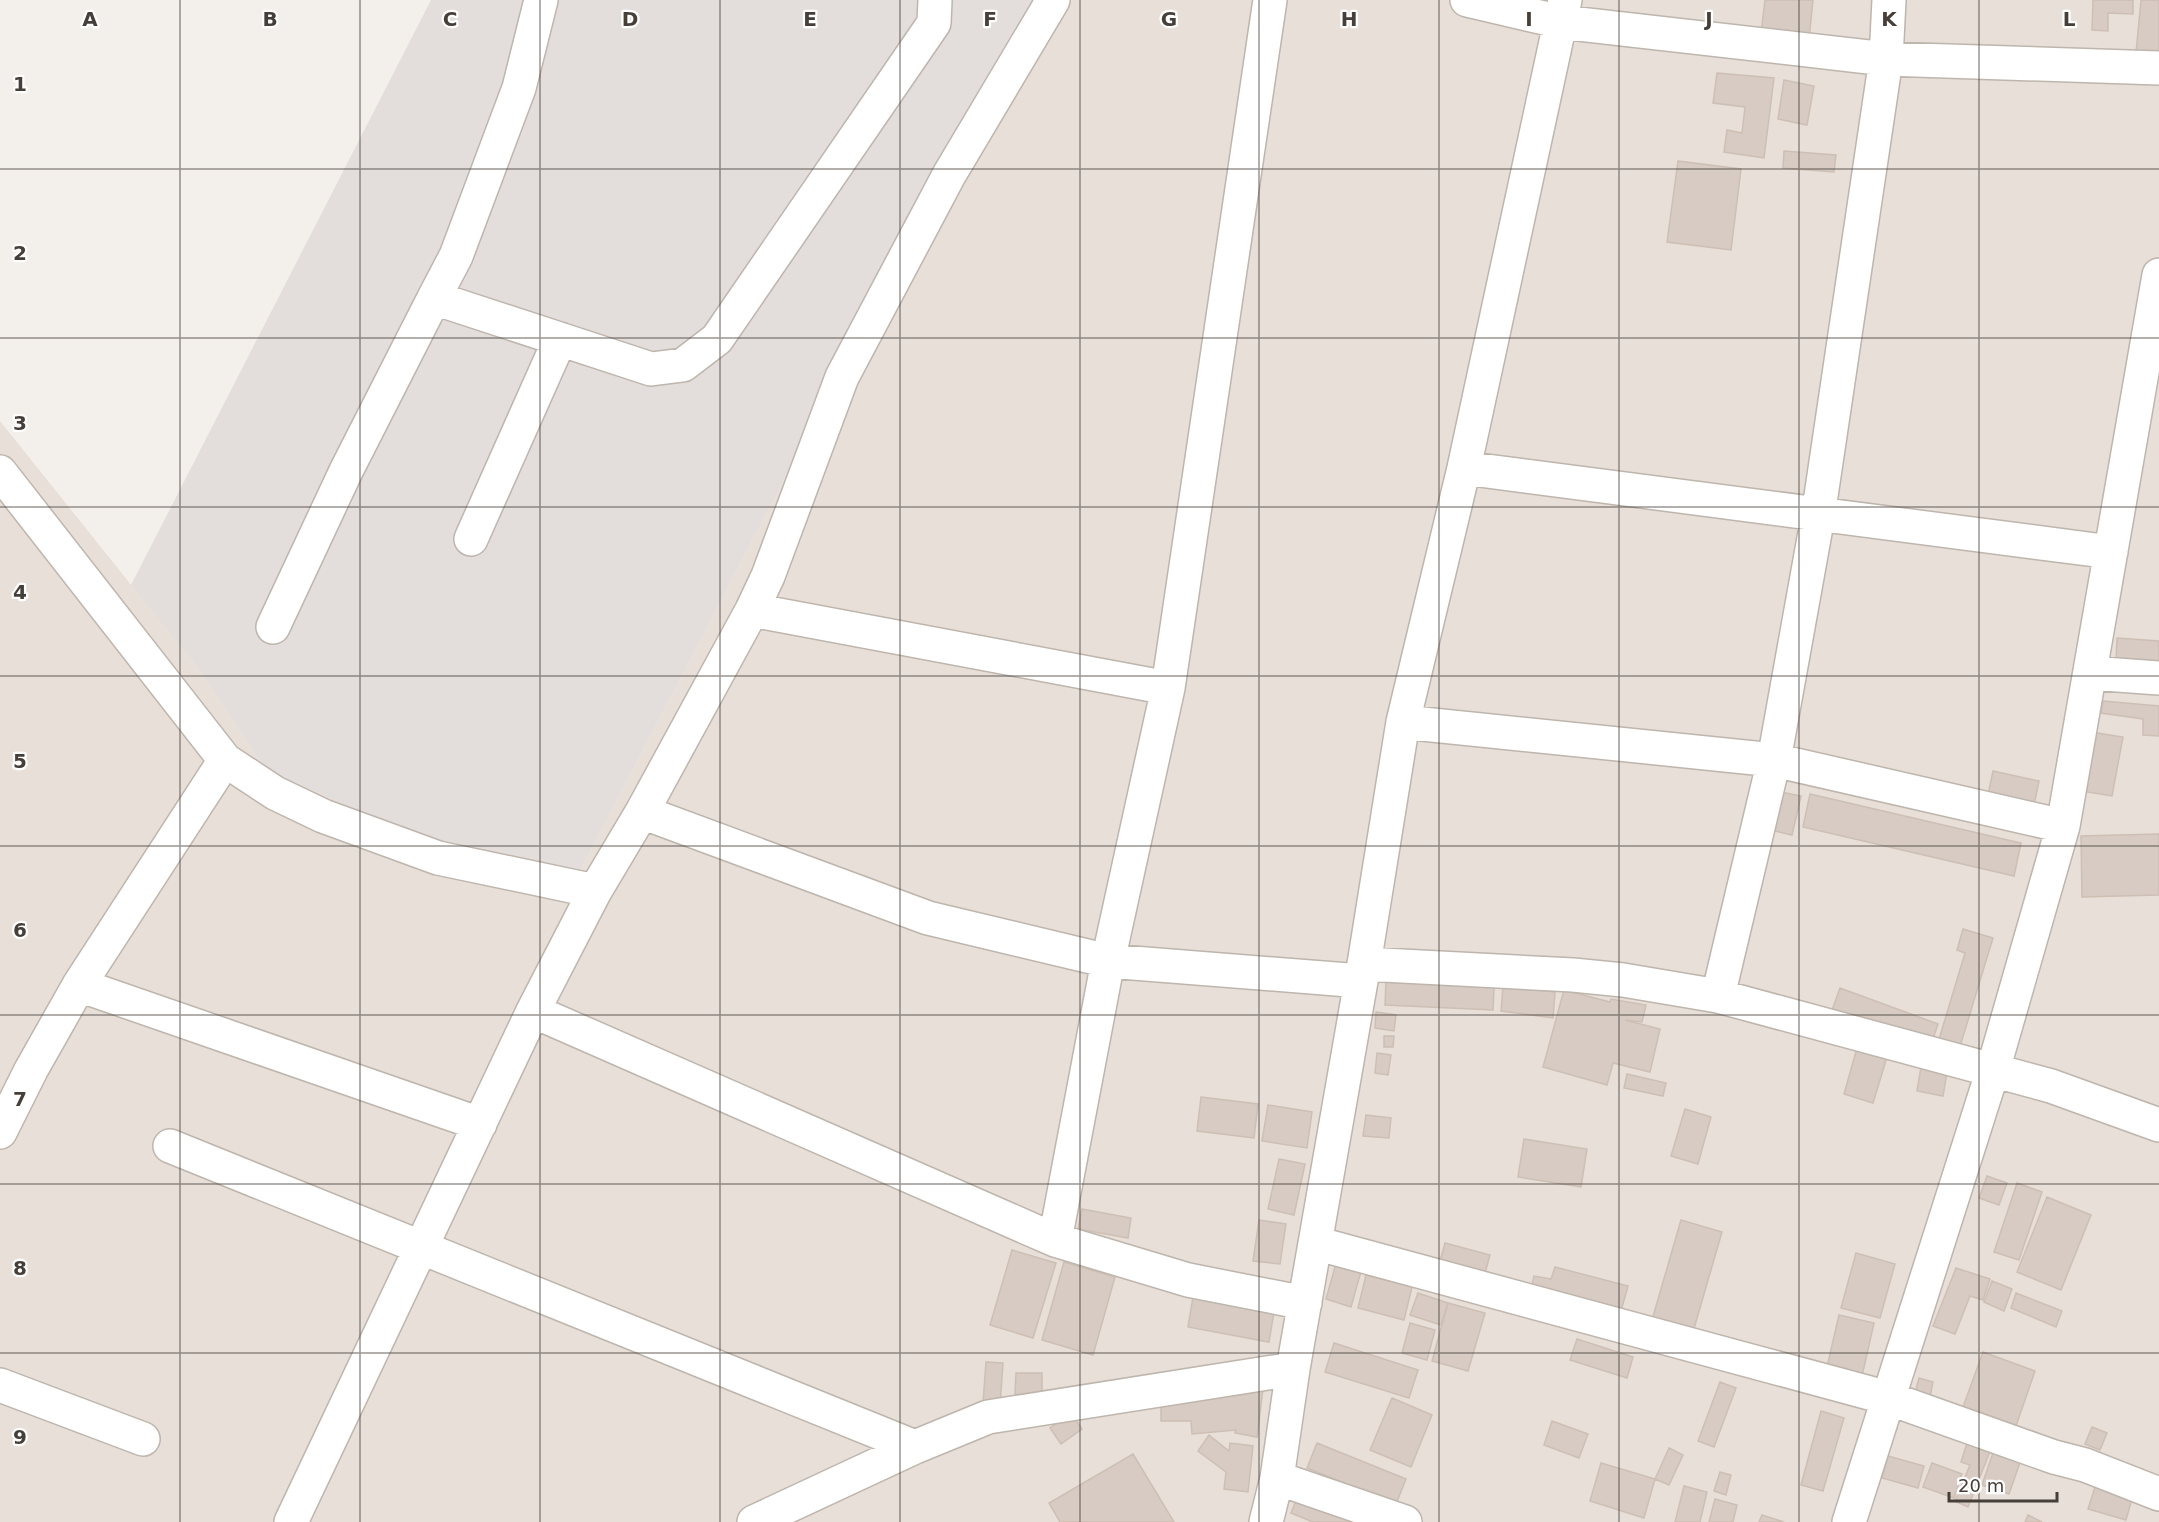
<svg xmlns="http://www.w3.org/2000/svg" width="2159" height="1522" font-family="'DejaVu Sans',sans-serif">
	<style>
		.residential { fill: #e7dfd8 }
		.industrial { fill: #e3dedb }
		.building { fill: #d7cbc3; stroke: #cebfb4; stroke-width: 1.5 }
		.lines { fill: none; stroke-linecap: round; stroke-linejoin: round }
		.minor-casing { stroke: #beb5ad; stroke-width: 36 }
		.minor { stroke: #fff; stroke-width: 33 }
		.grid { fill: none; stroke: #463e38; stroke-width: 1.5; stroke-opacity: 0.55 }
		.grid-label { font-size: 20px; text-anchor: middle; font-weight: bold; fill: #463e38; stroke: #fff; stroke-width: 4.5; stroke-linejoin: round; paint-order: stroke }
	</style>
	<rect width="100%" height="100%" fill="#f3efea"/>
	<!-- residential -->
	<path class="residential" d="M 1037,0 L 2159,0 L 2159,1522 L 0,1522 L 0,421 L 200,671 L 266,770 L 579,873 L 984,96 Z"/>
	<!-- industrial -->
	<path class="industrial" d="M 431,0 L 1037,0 L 984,96 L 579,873 L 428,840 L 266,770 L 200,671 L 131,585 Z"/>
	<!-- building -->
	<path class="building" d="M 1765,0 L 1813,0 L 1809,39 L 1761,33 Z
		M 2093,0 L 2133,0 L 2133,14 L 2108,13 L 2108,31 L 2092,30 Z
		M 2141,0 L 2159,0 L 2159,55 L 2136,53 Z
		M 1717,73 L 1774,78 L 1764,158 L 1724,152 L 1727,130 L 1742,133 L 1745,107 L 1713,103 Z
		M 1784,80 L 1814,86 L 1807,125 L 1778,119 Z
		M 1784,151 L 1836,155 L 1834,172 L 1783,168 Z
		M 1678,161 L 1741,169 L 1731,250 L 1667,242 Z
		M 2117,638 L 2159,641 L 2159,664 L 2116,661 Z
		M 2103,701 L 2159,706 L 2159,736 L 2143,735 L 2143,719 L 2101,713 Z
		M 2091,732 L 2123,737 L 2112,796 L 2081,791 Z
		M 1993,771 L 2039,781 L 2034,805 L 1988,795 Z
		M 1781,792 L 1801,796 L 1792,835 L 1771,830 Z
		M 1810,794 L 2021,843 L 2014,876 L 1803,827 Z
		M 2159,834 L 2159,895 L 2082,897 L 2081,836 Z
		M 1963,929 L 1993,938 L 1958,1053 L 1937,1046 L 1965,953 L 1957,950 Z
		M 1386,980 L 1494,987 L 1493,1010 L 1385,1005 Z
		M 1503,986 L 1555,992 L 1553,1018 L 1501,1011 Z
		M 1840,988 L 1938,1024 L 1930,1048 L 1831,1013 Z
		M 1564,990 L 1610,1002 L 1611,999 L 1646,1005 L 1642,1022 L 1625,1020 L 1660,1029 L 1650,1072 L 1613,1063 L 1607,1085 L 1543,1067 Z
		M 1376,1012 L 1396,1015 L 1394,1031 L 1375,1028 Z
		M 1384,1036 L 1394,1036 L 1393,1047 L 1384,1047 Z
		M 1857,1048 L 1887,1057 L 1873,1103 L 1844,1094 Z
		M 1377,1053 L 1391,1055 L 1388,1075 L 1375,1073 Z
		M 1921,1067 L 1947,1072 L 1943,1096 L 1917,1091 Z
		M 1627,1074 L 1666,1083 L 1663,1096 L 1624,1088 Z
		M 1201,1097 L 1258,1104 L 1254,1138 L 1197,1131 Z
		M 1268,1105 L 1312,1112 L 1307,1148 L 1262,1141 Z
		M 1685,1109 L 1711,1117 L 1698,1164 L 1671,1156 Z
		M 1366,1115 L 1391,1118 L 1389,1138 L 1363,1136 Z
		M 1524,1139 L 1587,1149 L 1581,1187 L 1518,1177 Z
		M 1279,1159 L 1305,1164 L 1294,1215 L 1268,1209 Z
		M 1987,1176 L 2007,1183 L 1999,1205 L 1979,1198 Z
		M 2017,1183 L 2042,1192 L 2019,1260 L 1994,1252 Z
		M 2047,1197 L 2091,1215 L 2061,1290 L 2017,1272 Z
		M 1082,1209 L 1131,1218 L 1128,1238 L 1078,1229 Z
		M 1259,1220 L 1286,1224 L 1280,1264 L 1253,1261 Z
		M 1681,1220 L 1722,1232 L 1693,1332 L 1652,1320 Z
		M 1445,1243 L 1490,1255 L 1484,1277 L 1439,1265 Z
		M 1012,1250 L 1056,1263 L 1033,1338 L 990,1325 Z
		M 1856,1253 L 1895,1264 L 1880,1318 L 1841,1308 Z
		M 1337,1260 L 1362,1268 L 1351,1307 L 1326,1299 Z
		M 1064,1262 L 1115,1277 L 1093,1355 L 1042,1340 Z
		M 1555,1267 L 1628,1286 L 1621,1311 L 1531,1289 L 1534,1276 L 1551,1279 Z
		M 1956,1268 L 1990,1279 L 1983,1300 L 1970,1296 L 1955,1334 L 1933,1326 Z
		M 1366,1275 L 1412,1287 L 1404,1320 L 1358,1308 Z
		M 1992,1281 L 2012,1289 L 2004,1311 L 1984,1302 Z
		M 1418,1293 L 1448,1303 L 1441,1325 L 1410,1315 Z
		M 2016,1293 L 2062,1311 L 2056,1327 L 2011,1308 Z
		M 1193,1297 L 1274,1312 L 1269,1342 L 1188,1327 Z
		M 1448,1303 L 1485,1313 L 1468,1371 L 1432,1361 Z
		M 1839,1315 L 1874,1323 L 1862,1376 L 1827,1367 Z
		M 1410,1323 L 1435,1330 L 1427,1360 L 1402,1353 Z
		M 1577,1339 L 1633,1357 L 1627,1378 L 1570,1360 Z
		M 1334,1343 L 1418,1370 L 1409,1398 L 1325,1372 Z
		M 1983,1352 L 2035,1371 L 2016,1426 L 1963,1407 Z
		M 986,1362 L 1003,1363 L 1000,1405 L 983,1403 Z
		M 1016,1373 L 1042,1373 L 1042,1396 L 1015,1395 Z
		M 1919,1378 L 1933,1382 L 1930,1397 L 1915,1393 Z
		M 1720,1382 L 1736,1388 L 1714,1447 L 1698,1441 Z
		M 1242,1386 L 1263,1389 L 1257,1437 L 1235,1433 L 1236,1430 L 1192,1434 L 1191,1421 L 1161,1421 L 1161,1402 L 1240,1395 Z
		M 1392,1398 L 1432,1415 L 1411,1467 L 1370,1450 Z
		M 1821,1411 L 1844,1418 L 1823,1491 L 1801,1485 Z
		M 1071,1413 L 1082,1429 L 1061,1444 L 1050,1428 Z
		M 1552,1421 L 1588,1434 L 1579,1458 L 1544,1445 Z
		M 2092,1427 L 2107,1433 L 2100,1450 L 2085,1444 Z
		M 1209,1435 L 1229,1451 L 1230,1443 L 1253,1446 L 1248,1492 L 1224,1489 L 1226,1472 L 1198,1451 Z
		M 1969,1437 L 1993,1444 L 1968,1507 L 1955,1501 L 1970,1465 L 1961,1462 Z
		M 1317,1443 L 1406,1479 L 1396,1504 L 1307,1468 Z
		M 1996,1444 L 2023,1454 L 2009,1494 L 1982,1485 Z
		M 1669,1448 L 1683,1455 L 1669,1485 L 1655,1479 Z
		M 1133,1454 L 1174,1522 L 1060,1522 L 1049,1503 Z
		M 1888,1456 L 1924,1466 L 1918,1488 L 1882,1478 Z
		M 1601,1463 L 1655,1479 L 1644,1518 L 1590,1501 Z
		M 1932,1463 L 1962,1474 L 1954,1498 L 1923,1487 Z
		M 1720,1472 L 1731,1475 L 1726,1495 L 1714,1491 Z
		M 2097,1481 L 2134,1492 L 2126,1520 L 2088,1509 Z
		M 1684,1486 L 1707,1492 L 1700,1522 L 1675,1522 Z
		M 1299,1493 L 1370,1522 L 1313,1522 L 1291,1513 Z
		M 1715,1499 L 1737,1505 L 1733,1522 L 1709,1522 Z
		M 1762,1515 L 1784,1522 L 1759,1522 Z
		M 2028,1515 L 2042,1522 L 2025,1522 Z"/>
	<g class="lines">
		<defs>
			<path id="minor" d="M 1467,0 L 1561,22 L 1886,59 L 2159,68
				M 434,298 L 456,256 L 519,88 L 541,0
				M 1464,468 L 2111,552
				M 0,472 L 225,760 L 275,793 L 323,816 L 438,858 L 595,891
				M 471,539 L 560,339
				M 752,610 L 1168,688
				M 273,627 L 346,471 L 434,298 L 651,369 L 683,365 L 717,339 L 934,23 L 935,0
				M 2090,673 L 2159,678
				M 1403,722 L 1774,760 L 2063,826
				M 642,812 L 928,918 L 1108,961 L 1361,981
				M 1364,964 L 1573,975 L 1623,980 L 1718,996 L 2051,1086 L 2159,1125
				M 79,985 L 480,1124
				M 1718,996 L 1774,760 L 1818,516 L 1886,59 L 1889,0
				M 533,1011 L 1055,1240 L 1188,1280 L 1305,1303
				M 0,1132 L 31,1070 L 79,985 L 225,760
				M 170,1146 L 915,1447
				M 1055,1240 L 1108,961 L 1168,688 L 1270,0
				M 1315,1243 L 1888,1398 L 2054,1457 L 2085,1465 L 2159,1494
				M 0,1385 L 143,1439
				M 1277,1478 L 1405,1522
				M 291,1522 L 533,1011 L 595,891 L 642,812 L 752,610 L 768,576 L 842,377 L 949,175 L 1053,0
				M 754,1522 L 915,1447 L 988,1417 L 1293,1369
				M 1266,1522 L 1277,1478 L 1293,1369 L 1364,964 L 1403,722 L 1464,468 L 1565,0
				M 1849,1522 L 1993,1070 L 2063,826 L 2159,275"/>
		</defs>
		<!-- minor casing -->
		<use href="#minor" class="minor-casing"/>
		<!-- minor -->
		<use href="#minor" class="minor"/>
	</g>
	<!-- grid -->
	<path class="grid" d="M 180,0 L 180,1522M 360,0 L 360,1522M 540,0 L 540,1522M 720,0 L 720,1522M 900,0 L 900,1522M 1080,0 L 1080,1522M 1259,0 L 1259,1522M 1439,0 L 1439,1522M 1619,0 L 1619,1522M 1799,0 L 1799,1522M 1979,0 L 1979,1522M 0,169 L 2159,169M 0,338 L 2159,338M 0,507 L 2159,507M 0,676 L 2159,676M 0,846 L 2159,846M 0,1015 L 2159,1015M 0,1184 L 2159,1184M 0,1353 L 2159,1353"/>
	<g class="grid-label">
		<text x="90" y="26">A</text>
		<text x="270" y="26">B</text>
		<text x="450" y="26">C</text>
		<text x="630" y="26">D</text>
		<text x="810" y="26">E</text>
		<text x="990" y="26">F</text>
		<text x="1169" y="26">G</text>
		<text x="1349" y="26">H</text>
		<text x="1529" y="26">I</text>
		<text x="1709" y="26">J</text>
		<text x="1889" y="26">K</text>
		<text x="2069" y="26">L</text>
		<text x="20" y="91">1</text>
		<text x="20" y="260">2</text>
		<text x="20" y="430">3</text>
		<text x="20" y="599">4</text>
		<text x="20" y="768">5</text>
		<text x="20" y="937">6</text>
		<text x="20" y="1106">7</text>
		<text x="20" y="1275">8</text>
		<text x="20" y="1444">9</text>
	</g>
	<!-- scale -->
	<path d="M1949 1492v9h108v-9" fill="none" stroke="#463e38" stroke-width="3"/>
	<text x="1958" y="1492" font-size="18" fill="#463e38" stroke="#ffffff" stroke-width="4.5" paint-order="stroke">20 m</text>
</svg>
